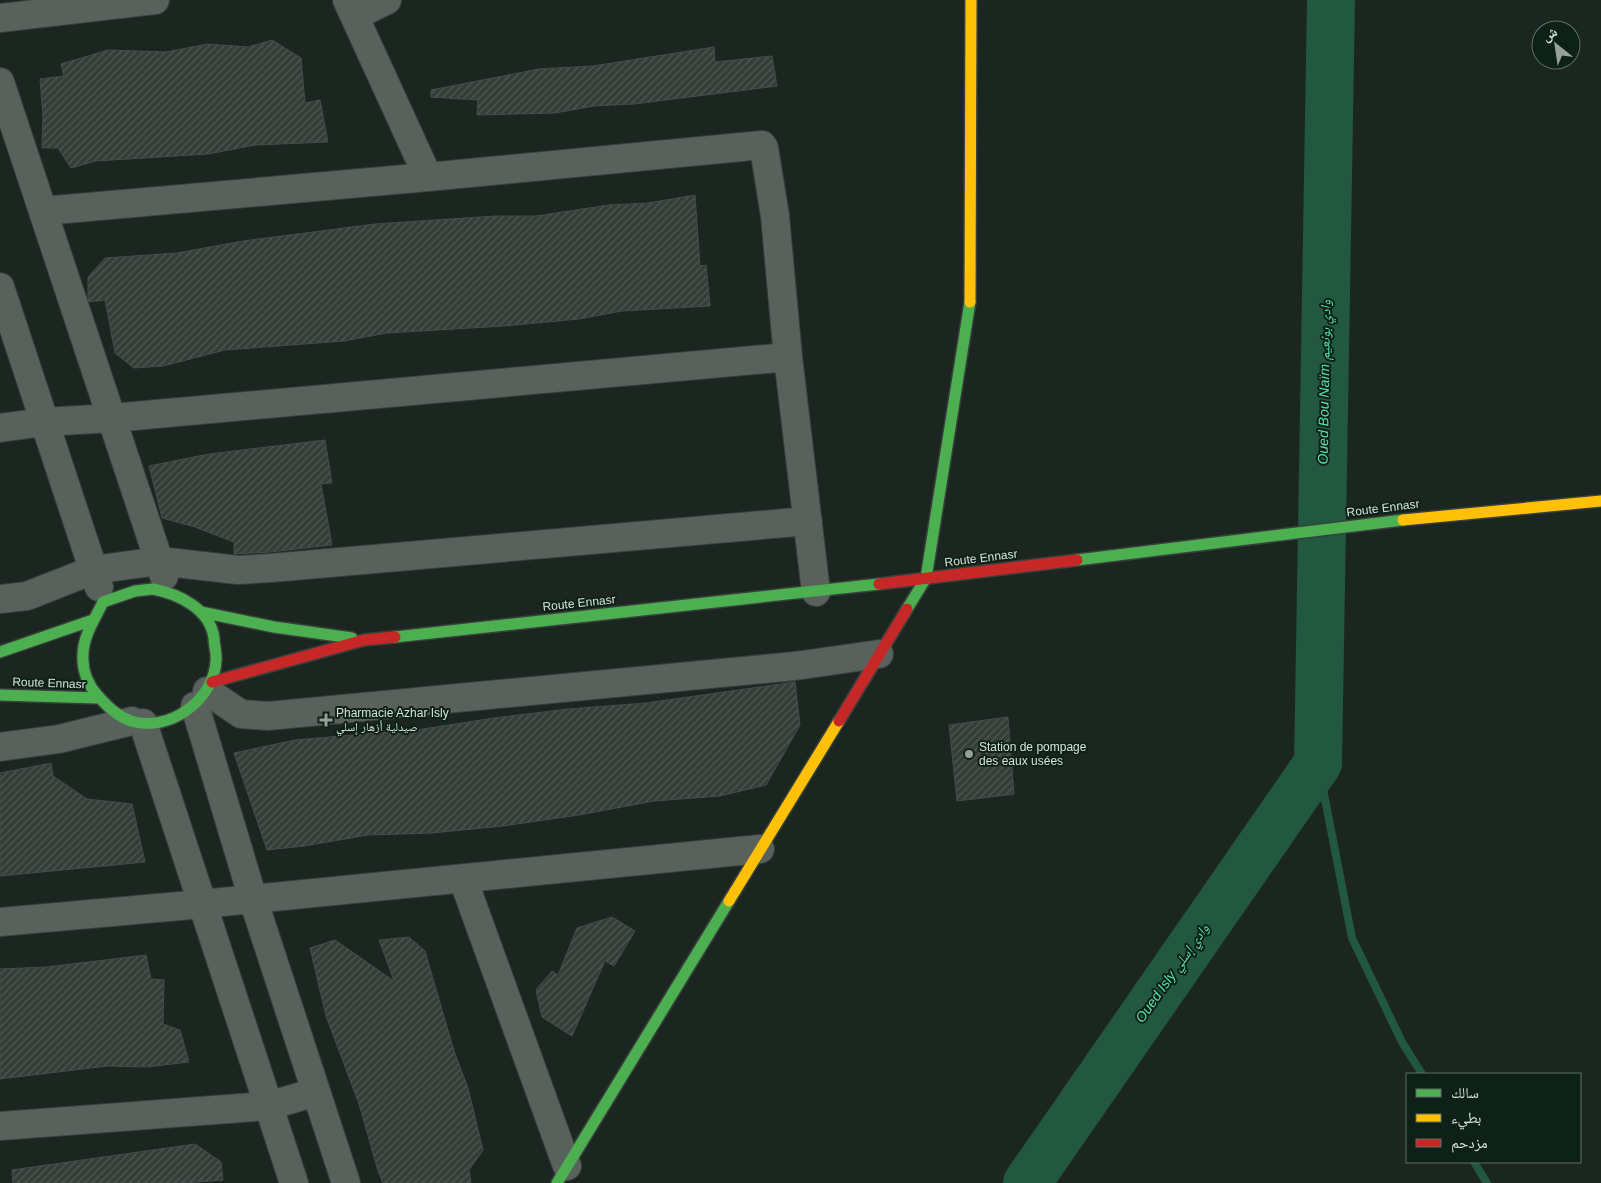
<svg xmlns="http://www.w3.org/2000/svg" width="1601" height="1183" font-family="Helvetica,'Noto Naskh Arabic',sans-serif">
	<style>
		.lines { fill: none; stroke-linecap: round; stroke-linejoin: round }
		.stream { stroke: #225740; stroke-width: 8 }
		.river { stroke: #225740; stroke-width: 48 }
		.building { fill: url(#building-hatch); stroke: #454d49 }
		.street-casing { stroke: #38403c; stroke-width: 30 }
		.fast-casing { stroke: #38403c; stroke-width: 14 }
		.slow-casing { stroke: #38403c; stroke-width: 14 }
		.jam-casing { stroke: #38403c; stroke-width: 14 }
		.street { stroke: #59615c; stroke-width: 28 }
		.fast { stroke: #4caf50; stroke-width: 11 }
		.slow { stroke: #ffc107; stroke-width: 11 }
		.jam { stroke: #c62828; stroke-width: 11 }
		.poi-dot { fill: #94a099; stroke: #0e2118; stroke-width: 2 }
		.labels { text-anchor: middle; dominant-baseline: central; stroke-width: 4; stroke-linejoin: round; paint-order: stroke }
		.street-label { font-size: 12px; fill: #d5e1da; stroke: #0e2118 }
		.poi-label { font-size: 12px; fill: #d5e1da; stroke: #0e2118; text-anchor: start }
		.water-label { font-size: 14px; font-style: italic; fill: #55e4a9; stroke: #0e2118 }
	</style>
	<defs>
		<pattern id="building-hatch" width="6" height="6" patternUnits="userSpaceOnUse" patternTransform="scale(1.25)"><rect width="6" height="6" fill="#343d38"/><path d="M-1 1l2-2M0 6l6-6M5 7l2-2" fill="none" stroke="#505954"/></pattern>
	</defs>
	<rect width="100%" height="100%" fill="#1b2621"/>
	<g class="lines">
		<!-- stream -->
		<path class="stream" d="M 1318,763 L 1352,938 L 1402,1042 L 1422,1074
			M 1474,1162 L 1487,1183"/>
		<!-- river -->
		<path class="river" d="M 1027,1183 L 1318,763 L 1331,0"/>
	</g>
	<!-- building -->
	<path class="building" d="M 272,40 L 301,58 L 305,103 L 320,100 L 328,142 L 255,145 L 208,154 L 95,161 L 71,168 L 58,148 L 42,148 L 43,115 L 40,79 L 64,76 L 61,64 L 108,50 L 166,52 L 208,44 L 248,47 Z
		M 714,47 L 715,62 L 772,56 L 777,86 L 634,104 L 594,106 L 555,113 L 477,115 L 478,100 L 431,97 L 431,90 L 539,69 L 593,66 Z
		M 695,195 L 700,266 L 706,265 L 710,306 L 622,311 L 579,319 L 504,326 L 387,333 L 344,341 L 225,350 L 163,366 L 134,368 L 115,353 L 105,300 L 89,302 L 88,297 L 88,277 L 105,258 L 177,253 L 243,241 L 375,224 L 496,216 L 536,216 L 609,205 L 648,203 Z
		M 325,440 L 332,483 L 321,484 L 332,545 L 270,552 L 234,554 L 234,542 L 195,527 L 162,518 L 149,466 L 209,454 Z
		M 795,682 L 800,725 L 766,785 L 720,796 L 654,801 L 579,815 L 503,826 L 432,833 L 368,835 L 304,846 L 267,850 L 234,753 L 295,740 L 423,729 L 494,718 L 568,709 L 646,703 Z
		M 1008,717 L 1014,794 L 957,801 L 949,725 Z
		M 51,763 L 53,776 L 87,799 L 132,804 L 145,862 L 0,876 L 0,773 Z
		M 612,917 L 635,931 L 614,966 L 605,961 L 572,1036 L 542,1017 L 536,990 L 552,971 L 558,975 L 577,928 Z
		M 409,937 L 425,951 L 454,1051 L 468,1088 L 483,1150 L 469,1170 L 471,1183 L 383,1183 L 378,1171 L 359,1104 L 326,1016 L 310,948 L 335,940 L 394,981 L 379,940 Z
		M 146,955 L 151,979 L 164,980 L 163,1024 L 180,1030 L 189,1062 L 147,1067 L 107,1066 L 0,1079 L 0,969 L 47,967 Z
		M 195,1144 L 221,1162 L 223,1180 L 183,1183 L 13,1183 L 12,1170 Z"/>
	<g class="lines">
		<defs>
			<path id="street" d="M 347,0 L 428,177
				M 355,16 L 387,0
				M 0,18 L 155,0
				M 0,82 L 164,576
				M 43,211 L 428,177 L 762,145 L 764,148 L 775,216 L 788,357 L 816,592
				M 0,287 L 99,587
				M 0,428 L 44,422 L 112,418 L 788,357
				M 0,599 L 27,596 L 93,570 L 159,561 L 238,570 L 271,568 L 808,521
				M 207,691 L 241,714 L 268,716 L 795,666 L 879,654
				M 195,706 L 253,899 L 346,1183
				M 143,723 L 294,1183
				M 0,747 L 59,739 L 132,721
				M 463,879 L 567,1166
				M 0,922 L 202,904 L 760,849
				M 0,1126 L 268,1106 L 316,1092"/>
			<path id="fast" d="M 1077,560 L 1403,520
				M 153,589 C 179,594 210,609 214,638 C 214,645 217,654 216,661 C 214,700 169,733 131,721 C 117,716 108,707 98,696 C 88,685 82,670 83,655 C 83,636 95,619 103,602 L 135,591 Z
				M 907,609 L 926,578 L 970,302
				M 201,612 L 274,627 L 352,638
				M 395,637 L 879,584
				M 0,652 L 93,620
				M 0,695 L 97,698
				M 557,1183 L 729,901"/>
			<path id="slow" d="M 970,302 L 971,0
				M 1403,520 L 1601,501
				M 729,901 L 839,721"/>
			<path id="jam" d="M 879,584 L 1077,560
				M 212,682 L 364,640 L 395,637
				M 839,721 L 907,609"/>
		</defs>
		<!-- street casing -->
		<use href="#street" class="street-casing"/>
		<!-- fast casing -->
		<use href="#fast" class="fast-casing"/>
		<!-- slow casing -->
		<use href="#slow" class="slow-casing"/>
		<!-- jam casing -->
		<use href="#jam" class="jam-casing"/>
		<!-- street -->
		<use href="#street" class="street"/>
		<!-- fast -->
		<use href="#fast" class="fast"/>
		<!-- slow -->
		<use href="#slow" class="slow"/>
		<!-- jam -->
		<use href="#jam" class="jam"/>
	</g>
	<!-- markers -->
	<g class="poi-dot">
		<path d="M323.5 712.5h5v5h5v5h-5v5h-5v-5h-5v-5h5z"/>
		<circle cx="969" cy="754" r="5"/>
	</g>
	<g class="labels">
		<!-- street labels -->
		<g class="street-label">
			<text transform="translate(1383 508) rotate(-7)">Route Ennasr</text>
			<text transform="translate(981 558) rotate(-7)">Route Ennasr</text>
			<text transform="translate(579 603) rotate(-6)">Route Ennasr</text>
			<text transform="translate(49 683) rotate(2)">Route Ennasr</text>
		</g>
		<!-- poi labels -->
		<g class="poi-label">
			<text x="336" y="713">Pharmacie Azhar Isly<tspan x="336" dy="14">صيدلية أزهار إسلي</tspan></text>
			<text x="979" y="747">Station de pompage<tspan x="979" dy="14">des eaux usées</tspan></text>
		</g>
		<!-- water labels -->
		<g class="water-label">
			<text transform="translate(1324 382) rotate(-89)">Oued Bou Naïm وادي بونعيم</text>
			<text transform="translate(1172 973) rotate(-55)">Oued Isly وادي إسلي</text>
		</g>
	</g>
	<!-- legend -->
	<rect x="1406" y="1073" width="175" height="90" fill="#0e2118" stroke="#5e6e66"/>
	<rect x="1416" y="1089" width="25" height="8" fill="#4caf50" stroke="#5e6e66"/>
	<text x="1451" y="1098" font-size="15" fill="#d5e1da">سالك</text>
	<rect x="1416" y="1114" width="25" height="8" fill="#ffc107" stroke="#5e6e66"/>
	<text x="1451" y="1123" font-size="15" fill="#d5e1da">بطيء</text>
	<rect x="1416" y="1139" width="25" height="8" fill="#c62828" stroke="#5e6e66"/>
	<text x="1451" y="1148" font-size="15" fill="#d5e1da">مزدحم</text>
	<!-- north arrow -->
	<g transform="translate(1556 45) rotate(330)"><circle r="24" fill="#0e2118" stroke="#5e6e66"/>
	<path d="M0-4L9 19L0 12L-9 19Z" fill="#94a099"/>
	<text y="-8" font-size="14" font-weight="bold" text-anchor="middle" fill="#d5e1da">ش</text>
	</g>
</svg>
